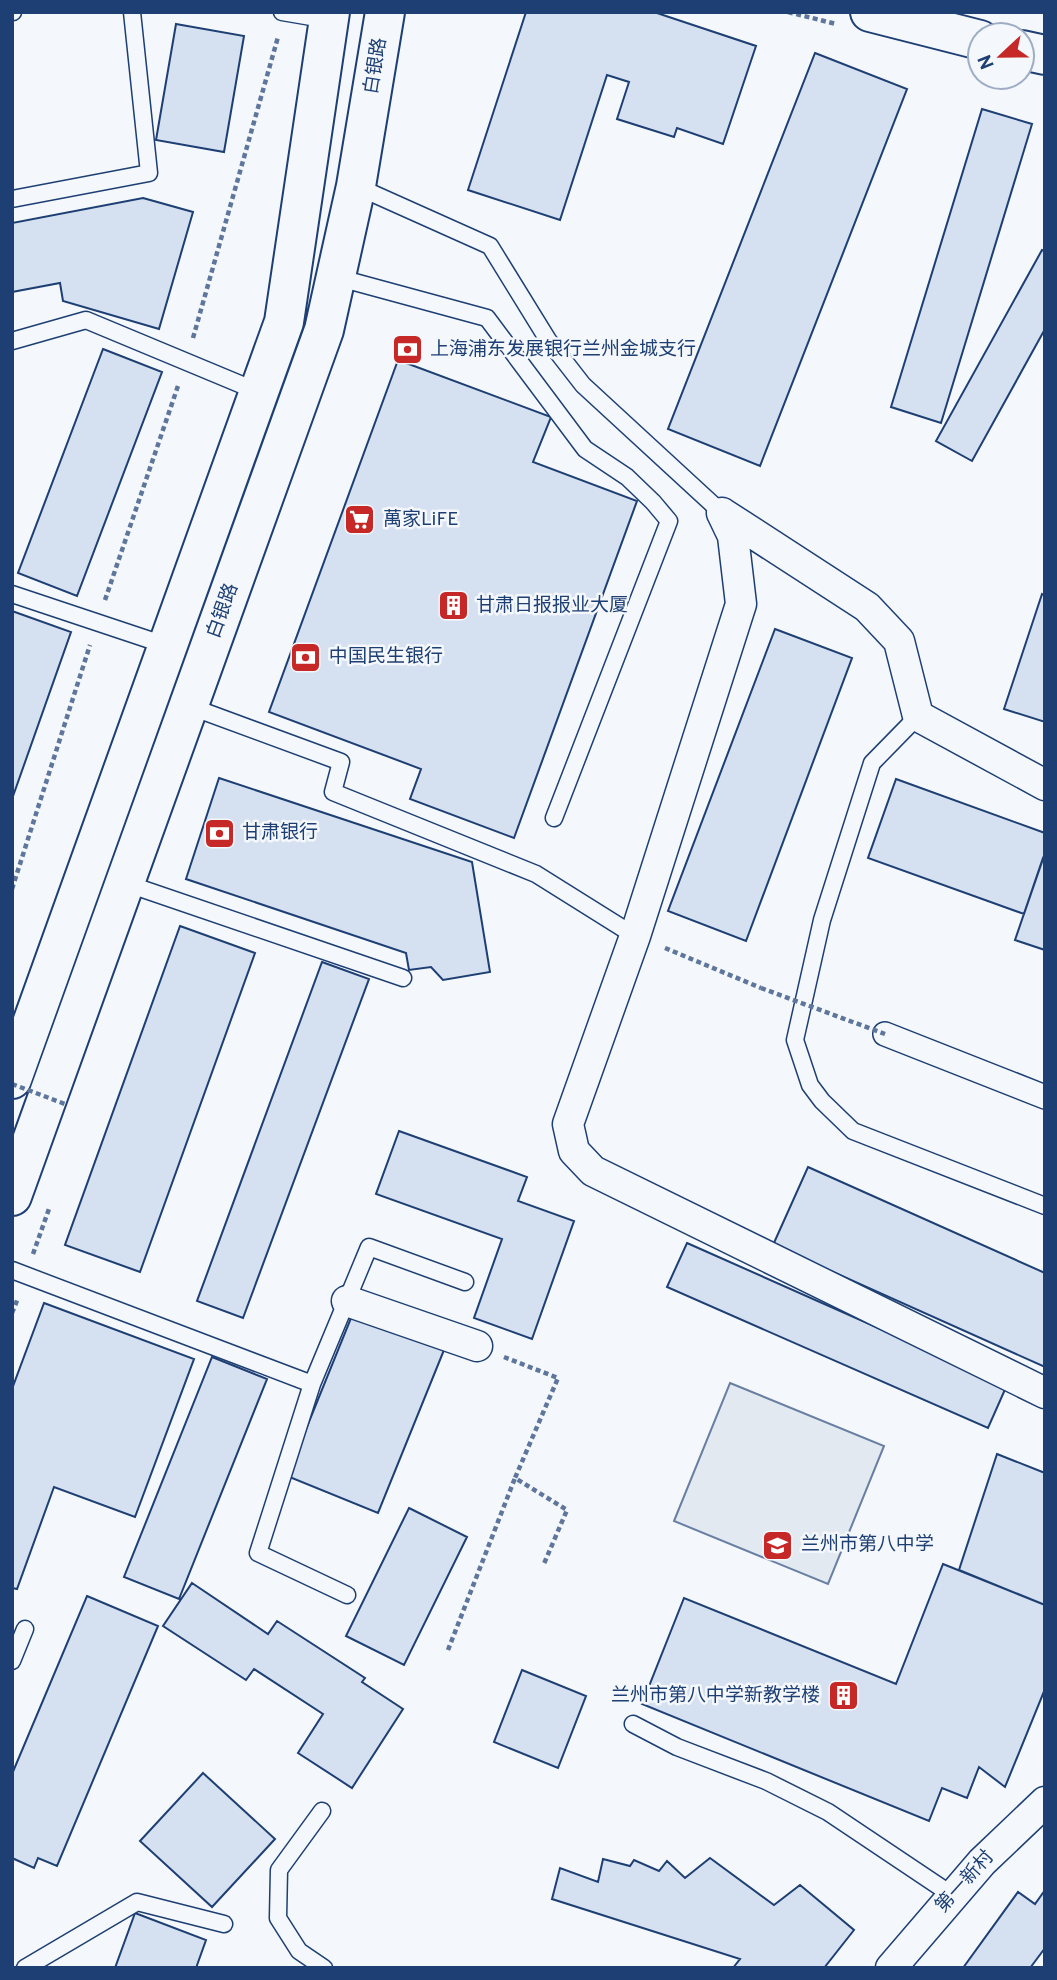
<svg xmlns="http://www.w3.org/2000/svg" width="1057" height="1980" font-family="Overpass,'Noto Sans SC',sans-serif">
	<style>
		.green { fill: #e3e9f0; stroke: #687fa3; stroke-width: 2 }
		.building { fill: #d5e0f0; stroke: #1d3f73; stroke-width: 2 }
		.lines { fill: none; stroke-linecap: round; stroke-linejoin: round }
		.service-casing { stroke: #1d3f73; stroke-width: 19 }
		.pedestrian-casing { stroke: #1d3f73; stroke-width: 26 }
		.minor-casing { stroke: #1d3f73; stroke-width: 33 }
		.tertiary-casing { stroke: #1d3f73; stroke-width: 42 }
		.primary-casing { stroke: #1d3f73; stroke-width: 42 }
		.path { stroke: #5e769c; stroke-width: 4.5; stroke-dasharray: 5 3.5; stroke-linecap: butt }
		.service { stroke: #f4f7fb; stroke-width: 16 }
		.pedestrian { stroke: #f4f7fb; stroke-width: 23 }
		.minor { stroke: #f4f7fb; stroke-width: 30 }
		.tertiary { stroke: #f4f7fb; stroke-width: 38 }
		.primary { stroke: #f4f7fb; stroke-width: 38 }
		.path-bridge { stroke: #5e769c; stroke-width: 4.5; stroke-dasharray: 5 3.5; stroke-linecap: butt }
		.labels { text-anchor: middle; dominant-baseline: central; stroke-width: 5; stroke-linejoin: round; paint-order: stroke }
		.street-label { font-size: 19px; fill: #1d3f73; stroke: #f4f7fb }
		.poi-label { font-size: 19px; fill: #1d3f73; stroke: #f4f7fb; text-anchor: start }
	</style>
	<rect width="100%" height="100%" fill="#f4f7fb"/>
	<!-- green -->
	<path class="green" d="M 730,1383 L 884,1446 L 828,1584 L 674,1521 Z"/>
	<!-- building -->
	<path class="building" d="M 526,12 L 654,12 L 756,46 L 723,144 L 677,128 L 674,137 L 617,119 L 629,82 L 607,75 L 560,220 L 468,190 Z
		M 176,24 L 244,36 L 224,152 L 156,140 Z
		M 815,53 L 907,89 L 760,466 L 668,429 Z
		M 982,109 L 1032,124 L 941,423 L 891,407 Z
		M 143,198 L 193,212 L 159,329 L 63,301 L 60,283 L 12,292 L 12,223 Z
		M 1042,250 L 1045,251 L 1045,329 L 972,461 L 936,441 Z
		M 103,349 L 162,372 L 77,596 L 18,573 Z
		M 398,360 L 551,417 L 533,462 L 637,501 L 514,838 L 410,799 L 421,769 L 269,712 Z
		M 1042,594 L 1045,596 L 1045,722 L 1004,709 Z
		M 12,611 L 71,632 L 12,799 Z
		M 775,629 L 852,658 L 746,941 L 668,911 Z
		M 219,778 L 472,862 L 490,972 L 443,980 L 431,967 L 409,970 L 406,953 L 186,879 Z
		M 896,779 L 1045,833 L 1045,853 L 1024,914 L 868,858 Z
		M 1043,858 L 1045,859 L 1045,950 L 1015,940 Z
		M 180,926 L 255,953 L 140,1272 L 65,1245 Z
		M 322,962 L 369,979 L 243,1318 L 197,1301 Z
		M 399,1131 L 527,1177 L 518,1201 L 574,1221 L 532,1339 L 474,1318 L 502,1239 L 376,1194 Z
		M 808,1167 L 1045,1273 L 1045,1367 L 773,1245 Z
		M 687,1243 L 1007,1385 L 988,1428 L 667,1287 Z
		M 44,1303 L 194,1359 L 135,1517 L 54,1487 L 17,1589 L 12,1588 L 12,1389 Z
		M 353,1313 L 444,1350 L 378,1513 L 287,1476 Z
		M 212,1357 L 267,1379 L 179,1599 L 124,1577 Z
		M 997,1454 L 1045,1473 L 1045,1605 L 959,1570 Z
		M 409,1508 L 467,1537 L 404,1665 L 346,1636 Z
		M 943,1564 L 1045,1605 L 1045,1689 L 1005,1787 L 979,1767 L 967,1798 L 942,1788 L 929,1821 L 642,1704 L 684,1598 L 896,1684 Z
		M 192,1583 L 268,1634 L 277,1621 L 365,1678 L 362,1682 L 403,1709 L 352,1788 L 298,1753 L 323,1714 L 254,1669 L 246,1680 L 163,1626 Z
		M 87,1596 L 158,1626 L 57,1866 L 38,1858 L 34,1868 L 12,1858 L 12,1774 Z
		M 522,1670 L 586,1696 L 558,1768 L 494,1742 Z
		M 203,1773 L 275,1839 L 212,1907 L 140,1841 Z
		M 710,1858 L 774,1905 L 800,1885 L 854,1930 L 824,1968 L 733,1968 L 740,1959 L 552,1899 L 560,1868 L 598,1882 L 603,1859 L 630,1866 L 634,1860 L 659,1871 L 667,1861 L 685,1878 Z
		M 1045,1890 L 1045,1948 L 1030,1968 L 963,1968 L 1018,1892 L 1035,1904 Z
		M 135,1913 L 206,1940 L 196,1968 L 115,1968 Z"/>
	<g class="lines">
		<defs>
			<path id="service" d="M 12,12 L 13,12
				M 282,12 L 329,20
				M 356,186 L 490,246 L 548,340 L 583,385 L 722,513
				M 12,199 L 149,173 L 132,12
				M 336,277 L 487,318 L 585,449 L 627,477 L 653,502 L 669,521 L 554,818
				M 12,341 L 86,320 L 259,392
				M 12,594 L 168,646
				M 189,706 L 341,762 L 333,792 L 536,874 L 635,936
				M 918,716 L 872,763 L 822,920 L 795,1040 L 810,1085 L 822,1101 L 853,1131 L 1045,1206
				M 125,883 L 403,978
				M 12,1270 L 312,1384 L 258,1553 L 347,1595
				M 312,1384 L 369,1247 L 465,1282
				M 12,1661 L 25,1629
				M 633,1724 L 677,1747 L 766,1781 L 828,1812 L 952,1895
				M 322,1811 L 279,1870 L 278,1918 L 299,1951 L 324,1968
				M 25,1968 L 137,1902 L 224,1924"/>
			<path id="pedestrian" d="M 885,1034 L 1045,1097"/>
			<path id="minor" d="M 722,513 L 733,536 L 741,604 L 635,936 L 568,1124 L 574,1151 L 593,1171 L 1045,1393
				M 722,513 L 867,607 L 899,641 L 918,716 L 1045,785
				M 347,1301 L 477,1346
				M 891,1968 L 982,1862 L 1045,1802"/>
			<path id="tertiary" d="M 870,12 L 980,40
				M 1022,50 L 1045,55"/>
			<path id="primary" d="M 12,1079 L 284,322 L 330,12
				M 12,1196 L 324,330 L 356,186 L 385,12"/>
		</defs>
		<!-- service casing -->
		<use href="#service" class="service-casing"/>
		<!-- pedestrian casing -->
		<use href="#pedestrian" class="pedestrian-casing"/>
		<!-- minor casing -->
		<use href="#minor" class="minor-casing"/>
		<!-- tertiary casing -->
		<use href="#tertiary" class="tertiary-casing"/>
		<!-- primary casing -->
		<use href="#primary" class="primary-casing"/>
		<!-- path -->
		<path class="path" d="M 788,12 L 836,24
			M 193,338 L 278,37
			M 105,600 L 179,383
			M 12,889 L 90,645
			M 665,948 L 761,988
			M 33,1254 L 50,1206
			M 12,1313 L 18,1298
			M 504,1357 L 558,1378 L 515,1478 L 567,1510 L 543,1566
			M 448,1650 L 515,1478"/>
		<!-- service -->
		<use href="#service" class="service"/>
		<!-- pedestrian -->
		<use href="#pedestrian" class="pedestrian"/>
		<!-- minor -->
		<use href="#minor" class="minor"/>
		<!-- tertiary -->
		<use href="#tertiary" class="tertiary"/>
		<!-- primary -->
		<use href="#primary" class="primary"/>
		<!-- path-bridge -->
		<path class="path-bridge" d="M 761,988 L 885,1034
			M 12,1084 L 65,1104"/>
	</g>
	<!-- icons -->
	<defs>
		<symbol id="bank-square" viewBox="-11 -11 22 22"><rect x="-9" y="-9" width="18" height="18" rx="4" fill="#c62828" stroke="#f4f7fb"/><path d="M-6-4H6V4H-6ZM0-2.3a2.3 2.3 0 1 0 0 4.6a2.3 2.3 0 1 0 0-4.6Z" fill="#fff"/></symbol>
		<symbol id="supermarket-square" viewBox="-11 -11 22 22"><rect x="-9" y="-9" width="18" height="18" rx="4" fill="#c62828" stroke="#f4f7fb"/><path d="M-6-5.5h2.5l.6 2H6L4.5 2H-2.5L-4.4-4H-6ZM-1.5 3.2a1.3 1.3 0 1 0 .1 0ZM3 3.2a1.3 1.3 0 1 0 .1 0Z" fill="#fff"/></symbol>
		<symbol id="building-square" viewBox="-11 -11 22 22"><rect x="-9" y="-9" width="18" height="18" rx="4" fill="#c62828" stroke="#f4f7fb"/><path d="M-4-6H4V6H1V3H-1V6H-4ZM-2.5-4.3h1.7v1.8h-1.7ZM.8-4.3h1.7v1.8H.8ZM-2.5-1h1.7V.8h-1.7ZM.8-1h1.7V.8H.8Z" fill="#fff"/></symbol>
		<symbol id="school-square" viewBox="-11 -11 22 22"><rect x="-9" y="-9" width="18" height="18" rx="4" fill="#c62828" stroke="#f4f7fb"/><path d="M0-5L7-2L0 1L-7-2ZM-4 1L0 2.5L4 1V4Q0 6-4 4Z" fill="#fff"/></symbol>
	</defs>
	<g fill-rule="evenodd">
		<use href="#bank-square" x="390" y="332" width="35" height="35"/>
		<use href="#supermarket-square" x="342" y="502" width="35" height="35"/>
		<use href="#building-square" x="436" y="588" width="35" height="35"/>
		<use href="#bank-square" x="288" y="640" width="35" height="35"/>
		<use href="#bank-square" x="202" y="816" width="35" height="35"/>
		<use href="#school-square" x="760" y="1528" width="35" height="35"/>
		<use href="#building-square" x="826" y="1678" width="35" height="35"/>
	</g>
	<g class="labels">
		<!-- street labels -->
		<g class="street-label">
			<text transform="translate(376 66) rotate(-81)">白银路</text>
			<text transform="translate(223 611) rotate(-70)">白银路</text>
			<text transform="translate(965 1882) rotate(-48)">第一新村</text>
		</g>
		<!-- poi labels -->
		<g class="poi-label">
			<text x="430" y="350">上海浦东发展银行兰州金城支行</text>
			<text x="383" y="520">萬家LiFE</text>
			<text x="476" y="606">甘肃日报报业大厦</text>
			<text x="329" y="657">中国民生银行</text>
			<text x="242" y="833">甘肃银行</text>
			<text x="801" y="1545">兰州市第八中学</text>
			<text x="820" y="1696" text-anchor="end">兰州市第八中学新教学楼</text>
		</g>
	</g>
	<!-- border -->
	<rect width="1057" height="1980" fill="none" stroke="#1d3f73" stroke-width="28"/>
	<!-- north arrow -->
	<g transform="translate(1001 56) rotate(248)"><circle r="33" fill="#f4f7fb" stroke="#9eadc5" stroke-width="2"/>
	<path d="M0-5L12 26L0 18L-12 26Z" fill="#c62828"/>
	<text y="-10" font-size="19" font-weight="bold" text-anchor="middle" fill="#1d3f73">N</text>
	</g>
</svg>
